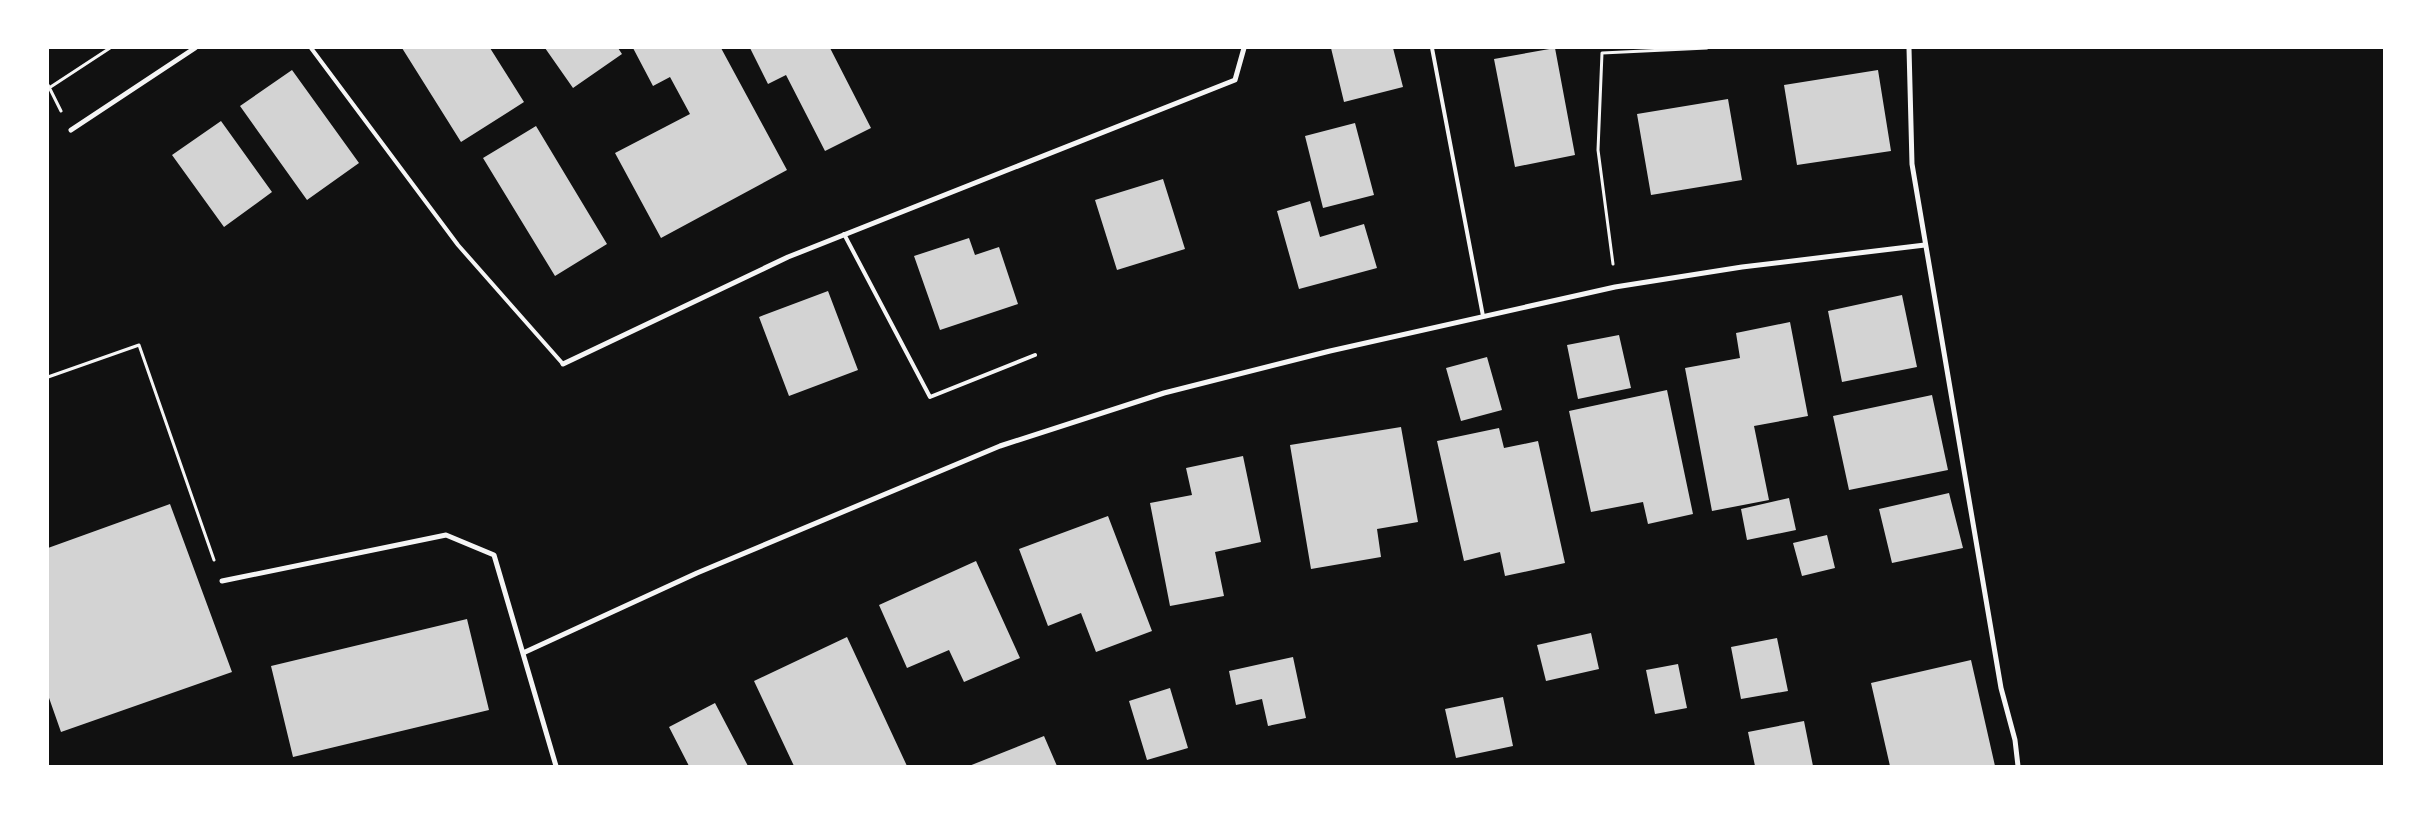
<svg xmlns="http://www.w3.org/2000/svg" width="2432" height="814" font-family="'Sofia Sans Condensed',sans-serif">
	<style>
		.building { fill: #d3d3d3 }
		.lines { fill: none; stroke-linecap: round; stroke-linejoin: round }
		.path { stroke: #f5f5f5; stroke-width: 3 }
		.service { stroke: #f5f5f5; stroke-width: 4 }
		.minor { stroke: #f5f5f5; stroke-width: 5 }
	</style>
	<rect width="100%" height="100%" fill="#111"/>
	<!-- building -->
	<path class="building" d="M 402,48 L 490,48 L 524,102 L 461,142 Z
		M 545,48 L 618,48 L 622,54 L 573,88 Z
		M 633,48 L 721,48 L 787,170 L 661,238 L 615,153 L 690,114 L 670,77 L 653,86 Z
		M 750,48 L 830,48 L 871,128 L 825,151 L 786,75 L 768,84 Z
		M 1331,48 L 1393,48 L 1403,87 L 1344,102 Z
		M 1555,48 L 1575,155 L 1515,167 L 1494,59 Z
		M 292,70 L 359,163 L 307,200 L 240,106 Z
		M 1878,70 L 1891,151 L 1797,165 L 1784,85 Z
		M 1728,99 L 1742,180 L 1651,195 L 1637,114 Z
		M 221,121 L 272,192 L 224,227 L 172,155 Z
		M 1355,123 L 1374,195 L 1323,208 L 1305,136 Z
		M 536,126 L 607,244 L 555,276 L 483,158 Z
		M 1163,179 L 1185,249 L 1117,270 L 1095,200 Z
		M 1310,201 L 1320,237 L 1364,224 L 1377,268 L 1299,289 L 1277,211 Z
		M 969,238 L 975,255 L 999,247 L 1018,304 L 940,330 L 914,256 Z
		M 828,291 L 858,370 L 789,396 L 759,317 Z
		M 1902,295 L 1917,367 L 1842,382 L 1828,311 Z
		M 1790,322 L 1808,416 L 1754,426 L 1769,500 L 1712,511 L 1685,368 L 1740,358 L 1736,333 Z
		M 1619,335 L 1631,388 L 1578,399 L 1567,345 Z
		M 1487,357 L 1502,410 L 1461,421 L 1446,368 Z
		M 1667,390 L 1693,514 L 1648,524 L 1643,502 L 1591,512 L 1569,411 Z
		M 1932,395 L 1948,470 L 1849,490 L 1833,416 Z
		M 1401,427 L 1418,522 L 1377,529 L 1381,557 L 1311,569 L 1290,445 Z
		M 1499,428 L 1504,448 L 1538,441 L 1565,563 L 1505,576 L 1500,552 L 1464,561 L 1437,441 Z
		M 1243,456 L 1261,542 L 1215,552 L 1224,596 L 1170,606 L 1150,503 L 1192,495 L 1186,468 Z
		M 1949,493 L 1963,548 L 1892,563 L 1879,509 Z
		M 1789,498 L 1796,530 L 1747,540 L 1741,509 Z
		M 170,504 L 232,672 L 61,732 L 48,695 L 48,548 Z
		M 1108,516 L 1152,631 L 1096,652 L 1081,613 L 1048,626 L 1019,549 Z
		M 1827,535 L 1835,568 L 1802,576 L 1793,543 Z
		M 976,561 L 1020,658 L 964,682 L 949,650 L 907,668 L 879,605 Z
		M 467,619 L 489,710 L 293,757 L 271,666 Z
		M 1591,633 L 1599,669 L 1546,681 L 1537,645 Z
		M 847,637 L 907,766 L 794,766 L 754,681 Z
		M 1777,638 L 1788,691 L 1741,699 L 1731,647 Z
		M 1293,657 L 1306,718 L 1268,726 L 1262,699 L 1236,705 L 1229,671 Z
		M 1971,660 L 1995,766 L 1890,766 L 1871,683 Z
		M 1678,664 L 1687,708 L 1655,714 L 1646,670 Z
		M 1170,688 L 1188,748 L 1147,760 L 1129,701 Z
		M 1503,697 L 1513,746 L 1456,758 L 1445,709 Z
		M 715,703 L 748,766 L 689,766 L 669,727 Z
		M 1804,721 L 1813,766 L 1755,766 L 1748,732 Z
		M 1044,736 L 1057,766 L 969,766 Z"/>
	<g class="lines">
		<!-- path -->
		<path class="path" d="M 48,85 L 61,111
			M 49,88 L 110,48
			M 1613,264 L 1598,150 L 1602,53 L 1707,48
			M 48,377 L 139,345 L 214,560"/>
		<!-- service -->
		<path class="service" d="M 311,48 L 458,245 L 563,364
			M 1432,48 L 1483,316
			M 844,234 L 930,397 L 1035,355"/>
		<!-- minor -->
		<path class="minor" d="M 1909,48 L 1912,164 L 2001,688 L 2015,740 L 2018,766
			M 71,130 L 195,48
			M 563,364 L 788,257 L 1235,80 L 1244,48
			M 222,581 L 446,535 L 494,555 L 556,766
			M 523,653 L 697,573 L 1000,446 L 1164,393 L 1330,351 L 1615,287 L 1742,267 L 1925,245"/>
	</g>
	<!-- border -->
	<rect width="2432" height="814" fill="none" stroke="#ffffff" stroke-width="98"/>
</svg>
